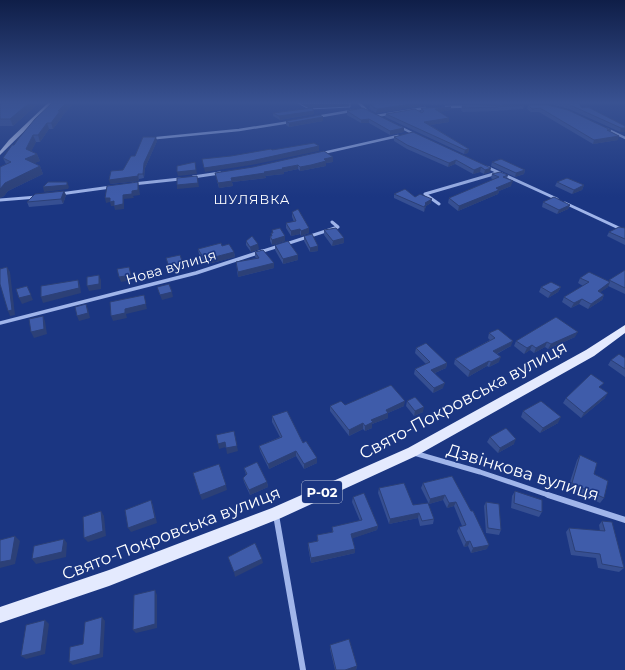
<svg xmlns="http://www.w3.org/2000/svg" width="625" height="670" font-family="Montserrat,sans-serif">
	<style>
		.water { fill: #2e427a; stroke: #93adec }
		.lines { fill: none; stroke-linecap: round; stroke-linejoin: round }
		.street-far4 { stroke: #a0b5ea; stroke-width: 2.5 }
		.street-far3 { stroke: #a0b5ea; stroke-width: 3 }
		.street-far2 { stroke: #a0b5ea; stroke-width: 3.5 }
		.street-far1 { stroke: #a0b5ea; stroke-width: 5 }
		.street { stroke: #a0b5ea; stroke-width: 6 }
		.secondary { fill: #ccd7f8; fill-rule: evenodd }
		.primary { fill: #e4eafe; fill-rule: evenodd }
		.wall { fill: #364f92 }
		.shaded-wall { fill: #2c4077 }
		.building { fill: #3f5caa; stroke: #2c4077 }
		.labels { text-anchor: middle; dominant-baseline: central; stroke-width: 3.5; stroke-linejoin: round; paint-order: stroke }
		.far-neighbourhood-label { font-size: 13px; letter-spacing: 1px; fill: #fff; stroke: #1b3682 }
		.shield { fill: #1b3682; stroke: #bbc3da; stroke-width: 1 }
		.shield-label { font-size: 13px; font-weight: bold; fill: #fff }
		.street-label { font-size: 14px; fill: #fff; stroke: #1b3682 }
		.near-street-label { font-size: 17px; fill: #fff; stroke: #1b3682 }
	</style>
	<rect width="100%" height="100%" fill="#1b3682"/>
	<!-- water -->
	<path class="water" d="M 298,103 L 350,103 L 350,107 L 309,109 Z"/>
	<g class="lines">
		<!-- street-far4 -->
		<path class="street-far4" d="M 359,103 L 367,111
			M 446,107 L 503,106
			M 376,116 L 425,108
			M 316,117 L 351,111
			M 400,127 L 416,135
			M 607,129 L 625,138
			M 157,138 L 239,130 L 290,122
			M 323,153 L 398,136
			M 487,167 L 491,169"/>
		<!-- street-far3 -->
		<path class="street-far3" d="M 489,168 L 557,199
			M 193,177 L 220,173
			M 133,184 L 180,179
			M 60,194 L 111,187
			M 425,194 L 497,173
			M 425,194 L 439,204
			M 0,200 L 37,197
			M 565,203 L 625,231
			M 286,244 L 338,227 L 332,222
			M 260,252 L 279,246"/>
		<!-- street-far2 -->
		<path class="street-far2" d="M 0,323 L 196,273 L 263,251"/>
		<!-- street-far1 -->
		<path class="street-far1" d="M 414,453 L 480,472 L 551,496"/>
		<!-- street -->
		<path class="street" d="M 548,495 L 625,520
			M 276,515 L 303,670"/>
		<!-- secondary -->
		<path class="secondary" d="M 48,103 L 53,103 L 0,155 L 0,151 L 9,140 Z"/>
		<!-- primary -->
		<path class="primary" d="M 625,325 L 625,333 L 594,356 L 416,456 L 281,518 L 109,586 L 0,623 L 0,607 L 109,570 L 272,508 L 408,448 L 586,350 Z"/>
	</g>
	<!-- wall -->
	<path class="wall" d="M 0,103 L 39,103 L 13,126 L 0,126 Z
		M 52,103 L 74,103 L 62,116 L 62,117 L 53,129 L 49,129 L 40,142 L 36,142 L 31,151 L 37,154 L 40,161 L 34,163 L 40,166 L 43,174 L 8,191 L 4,196 L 0,198 L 0,167 L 6,164 L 3,158 Z
		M 228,103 L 246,103 L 228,104 Z
		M 369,103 L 378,103 L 379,104 L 418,103 L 578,103 L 582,108 L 625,126 L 625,132 L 620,132 L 569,109 L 547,103 L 429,105 L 376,113 L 369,109 L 370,105 L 371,105 Z
		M 524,105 L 523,109 L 495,111 L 463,112 L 461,110 L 462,106 Z
		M 528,105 L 548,105 L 611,130 L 610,132 L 618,140 L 593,144 L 539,112 L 531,112 L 527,109 Z
		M 451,107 L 450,110 L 439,112 L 449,118 L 449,122 L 430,125 L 469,149 L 468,153 L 464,154 L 385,117 L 386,114 L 422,113 L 421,112 L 421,108 Z
		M 347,111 L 404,128 L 404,132 L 390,135 L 369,123 L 361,123 L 347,115 Z
		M 273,113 L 314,114 L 280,120 L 273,116 Z
		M 286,121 L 323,121 L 289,127 L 286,125 Z
		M 413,132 L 490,172 L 484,174 L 480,172 L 473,174 L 455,164 L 448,167 L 407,149 L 394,141 L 394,137 Z
		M 157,141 L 145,168 L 144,178 L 139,179 L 139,181 L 110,184 L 135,156 Z
		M 333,157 L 333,162 L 326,163 L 326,166 L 300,171 L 298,169 L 284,172 L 284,174 L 265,176 L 266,178 L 232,182 L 233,186 L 219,188 L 216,177 L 215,173 Z
		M 492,162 L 525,170 L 524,174 L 515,177 L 491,166 Z
		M 492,174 L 508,175 L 507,179 L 511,186 L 499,191 L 498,194 L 458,211 L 448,203 L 449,198 L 494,180 L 491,178 Z
		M 557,182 L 584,185 L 582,190 L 572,194 L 555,186 Z
		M 64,191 L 66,195 L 63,204 L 29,207 L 27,202 Z
		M 394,194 L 415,197 L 431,203 L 426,206 L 424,212 L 394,198 Z
		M 543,202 L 570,205 L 568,209 L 557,214 L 542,207 Z
		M 292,212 L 309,233 L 301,236 L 300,234 L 291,236 L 286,228 L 286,223 L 294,222 L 292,217 Z
		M 625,228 L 625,245 L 607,236 L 609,232 Z
		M 272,230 L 285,241 L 272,245 L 270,241 L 270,236 L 271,236 L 271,233 L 272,233 Z
		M 324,230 L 344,238 L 344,243 L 332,246 L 324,235 Z
		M 304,236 L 318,246 L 318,251 L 310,252 L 304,241 Z
		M 246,241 L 259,249 L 251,252 L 246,245 Z
		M 275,245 L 298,260 L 283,264 L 275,250 Z
		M 222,246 L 234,252 L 235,257 L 208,264 L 207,261 L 204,262 L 199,254 L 198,249 Z
		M 255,252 L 274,263 L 274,268 L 238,277 L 236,262 L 256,258 L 255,257 Z
		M 625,270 L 625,294 L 608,286 L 608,287 L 600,292 L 604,295 L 602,300 L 588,309 L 579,304 L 571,308 L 562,302 L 564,297 L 583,286 L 578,283 L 580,278 L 609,281 Z
		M 541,287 L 561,287 L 558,292 L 548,298 L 539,292 Z
		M 489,333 L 511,346 L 497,354 L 499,362 L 489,367 L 487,366 L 468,377 L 454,364 L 455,359 L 490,340 L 488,338 Z
		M 575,337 L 548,349 L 545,347 L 534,353 L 530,350 L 524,354 L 514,346 L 516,341 Z
		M 416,348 L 447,363 L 446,368 L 435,373 L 443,388 L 433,393 L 414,374 L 415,369 L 426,364 L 415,353 Z
		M 625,358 L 625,377 L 608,365 L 611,360 Z
		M 601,388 L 605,398 L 581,418 L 563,403 L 566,398 Z
		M 407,401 L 423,412 L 414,416 L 406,406 Z
		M 345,405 L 404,406 L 388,413 L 388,418 L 372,424 L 372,428 L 365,431 L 363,429 L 349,436 L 330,411 L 330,406 Z
		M 523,411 L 558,423 L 540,433 L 521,417 Z
		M 272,416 L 303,443 L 317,463 L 304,469 L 296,456 L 269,469 L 260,451 L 259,446 L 280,437 L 272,422 Z
		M 490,437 L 514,444 L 498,453 L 487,442 Z
		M 580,455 L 594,474 L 604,498 L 600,503 L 568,488 L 577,460 Z
		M 244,468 L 267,482 L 268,487 L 250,495 L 244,482 L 243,478 L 246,475 Z
		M 452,476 L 487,549 L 471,553 L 468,546 L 464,547 L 457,531 L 459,527 L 462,526 L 454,506 L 447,508 L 443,500 L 429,504 L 421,488 L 423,483 Z
		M 379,488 L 413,505 L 434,519 L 433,524 L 420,526 L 418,518 L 389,524 L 378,493 Z
		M 515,491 L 542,512 L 539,517 L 511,508 L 512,496 Z
		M 353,497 L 378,526 L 377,530 L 352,538 L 355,549 L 355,553 L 311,563 L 308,547 L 308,543 L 317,541 L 317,535 L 332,532 L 332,527 L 360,521 L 352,502 Z
		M 486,502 L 501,530 L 499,535 L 486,533 L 484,506 Z
		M 602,521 L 624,568 L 619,572 L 598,568 L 596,558 L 571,555 L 566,532 L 569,528 L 600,531 L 599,525 Z
		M 330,645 L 357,666 L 356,670 L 335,670 L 330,649 Z"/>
	<!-- shaded-wall -->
	<path class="shaded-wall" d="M 29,103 L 39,103 L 13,126 L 10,119 Z
		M 66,103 L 74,103 L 62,116 L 62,117 L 53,129 L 51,123 L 58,111 Z
		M 418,103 L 429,103 L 429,105 L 376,113 L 377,109 Z
		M 451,107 L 450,110 L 434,113 L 435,109 Z
		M 314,111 L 314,114 L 280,120 L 279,116 Z
		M 323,117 L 323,121 L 289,127 L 289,123 Z
		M 449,118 L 449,122 L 424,126 L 424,122 Z
		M 369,119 L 369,123 L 361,123 L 361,120 Z
		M 47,123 L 49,129 L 40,142 L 38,135 Z
		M 404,128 L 404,132 L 390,135 L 390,131 Z
		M 621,128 L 625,128 L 625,132 L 620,132 Z
		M 33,135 L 36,142 L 29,156 L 26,149 Z
		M 619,136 L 618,140 L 593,144 L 594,140 Z
		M 156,137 L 157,141 L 145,168 L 144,178 L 143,174 L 144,163 Z
		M 319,146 L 319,151 L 251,165 L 205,172 L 204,168 Z
		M 469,149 L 468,153 L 464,154 L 465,150 Z
		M 37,154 L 40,161 L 28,166 L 25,159 Z
		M 333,157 L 333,162 L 326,163 L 326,166 L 300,171 L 300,167 L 324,159 Z
		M 456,160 L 455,164 L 448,167 L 449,163 Z
		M 195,162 L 197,174 L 178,176 L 177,172 Z
		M 298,165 L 298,169 L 284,172 L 284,174 L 265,176 L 266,178 L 232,182 L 233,186 L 219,188 L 218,183 L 231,178 Z
		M 40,166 L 43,174 L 8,191 L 4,196 L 0,198 L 0,189 L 5,183 Z
		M 481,167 L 480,172 L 473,174 L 474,170 Z
		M 491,168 L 490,172 L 484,174 L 485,170 Z
		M 525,170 L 524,174 L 515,177 L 516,173 Z
		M 138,174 L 139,181 L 110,184 L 109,180 Z
		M 197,176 L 199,187 L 177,189 L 177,185 Z
		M 513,181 L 511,186 L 499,191 L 498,194 L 458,211 L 459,206 L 496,188 Z
		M 67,182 L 69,187 L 68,189 L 44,192 L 43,187 Z
		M 138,182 L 139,187 L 140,195 L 133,196 L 134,198 L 124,199 L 124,209 L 115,210 L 114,206 L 111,206 L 110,202 L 106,203 L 105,198 L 123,195 L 132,191 Z
		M 584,185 L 582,190 L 572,194 L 574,190 Z
		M 64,191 L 66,195 L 63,204 L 61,199 Z
		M 432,199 L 431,203 L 426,206 L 424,212 L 425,203 Z
		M 570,205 L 568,209 L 557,214 L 559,210 Z
		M 309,228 L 309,233 L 301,236 L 301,231 Z
		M 300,229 L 300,234 L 291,236 L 291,231 Z
		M 285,236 L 285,241 L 272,245 L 272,240 Z
		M 344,238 L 344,243 L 332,246 L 333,241 Z
		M 258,244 L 259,249 L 251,252 L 250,247 Z
		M 318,246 L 318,251 L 310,252 L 310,248 Z
		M 234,252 L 235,257 L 208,264 L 207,259 Z
		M 298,255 L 298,260 L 283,264 L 283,259 Z
		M 206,256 L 207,261 L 204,262 L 203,257 Z
		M 274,263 L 274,268 L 238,277 L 238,272 Z
		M 183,264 L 184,269 L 170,272 L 169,267 Z
		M 7,267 L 10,272 L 15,315 L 10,316 L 8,311 Z
		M 129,267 L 132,280 L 121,282 L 119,277 Z
		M 99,275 L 101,280 L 101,289 L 89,291 L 87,286 Z
		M 78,280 L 80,285 L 81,293 L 43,303 L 41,297 Z
		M 610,282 L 608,287 L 595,296 L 598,291 Z
		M 27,286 L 33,300 L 22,304 L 19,298 Z
		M 561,287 L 558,292 L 548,298 L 551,293 Z
		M 172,292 L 173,297 L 162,300 L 160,295 Z
		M 144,295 L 147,309 L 126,314 L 127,318 L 113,321 L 111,316 L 125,309 Z
		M 604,295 L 602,300 L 588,309 L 591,304 Z
		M 582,299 L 579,304 L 571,308 L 574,303 Z
		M 86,304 L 88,309 L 90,318 L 79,321 L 77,316 Z
		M 43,316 L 45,321 L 47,334 L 34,338 L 31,332 Z
		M 578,332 L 575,337 L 548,349 L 551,344 Z
		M 513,341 L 511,346 L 492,356 L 493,351 Z
		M 547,342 L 545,347 L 534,353 L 536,348 Z
		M 532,345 L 530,350 L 524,354 L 527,348 Z
		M 501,357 L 499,362 L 489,367 L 491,362 Z
		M 489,361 L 487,366 L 468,377 L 470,371 Z
		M 447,363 L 446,368 L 430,375 L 431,370 Z
		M 445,383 L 443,388 L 433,393 L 434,388 Z
		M 608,393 L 605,398 L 581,418 L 584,413 Z
		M 405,401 L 404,406 L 388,413 L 388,418 L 372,424 L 372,428 L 365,431 L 365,426 L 371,420 L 386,410 Z
		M 424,407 L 423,412 L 414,416 L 415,411 Z
		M 561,417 L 558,423 L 540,433 L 543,428 Z
		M 363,423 L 363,429 L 349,436 L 349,430 Z
		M 516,439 L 514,444 L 498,453 L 500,448 Z
		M 225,442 L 226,447 L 219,449 L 218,444 Z
		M 237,446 L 238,451 L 227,454 L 226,448 Z
		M 296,451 L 296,456 L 269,469 L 268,464 Z
		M 317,458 L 317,463 L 304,469 L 304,464 Z
		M 267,482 L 268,487 L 250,495 L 249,490 Z
		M 226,485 L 227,490 L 202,500 L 200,495 Z
		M 445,495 L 443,500 L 429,504 L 430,499 Z
		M 151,500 L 153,505 L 157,523 L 131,532 L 128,528 Z
		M 456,502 L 454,506 L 447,508 L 449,503 Z
		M 101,511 L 104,516 L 106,536 L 88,542 L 84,538 Z
		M 419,513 L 418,518 L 389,524 L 390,519 Z
		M 378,526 L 377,530 L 351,539 L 351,534 Z
		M 15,536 L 20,541 L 15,564 L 0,568 L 0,562 Z
		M 64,539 L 67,543 L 66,557 L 36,564 L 32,559 Z
		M 470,541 L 468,546 L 464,547 L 466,542 Z
		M 489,545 L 487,549 L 471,553 L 473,548 Z
		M 355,549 L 355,553 L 311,563 L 311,558 Z
		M 262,559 L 263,563 L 235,577 L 234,572 Z
		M 155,590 L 157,595 L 157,628 L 136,633 L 133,630 Z
		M 102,617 L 105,621 L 103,657 L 73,665 L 69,662 L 100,654 Z
		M 45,620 L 49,624 L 45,654 L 26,659 L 21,656 Z
		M 357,666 L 356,670 L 345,670 Z"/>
	<!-- building -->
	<path class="building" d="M 0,103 L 29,103 L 10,119 L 0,119 Z
		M 52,103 L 66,103 L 58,111 L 60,111 L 51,123 L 47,123 L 38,135 L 33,135 L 26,149 L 37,154 L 25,159 L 40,166 L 5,183 L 0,189 L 0,167 L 11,162 L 3,158 L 12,145 L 14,145 L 19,138 L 35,119 Z
		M 373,103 L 378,103 L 379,104 L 390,103 L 418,103 L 377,109 L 370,105 L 374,105 Z
		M 564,103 L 578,103 L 582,108 L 588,107 L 625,126 L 625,128 L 621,128 L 570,105 Z
		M 524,105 L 496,107 L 463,108 L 462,106 Z
		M 528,105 L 548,105 L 568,110 L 611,130 L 607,130 L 619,136 L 594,140 L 540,108 L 532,109 Z
		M 451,107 L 435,109 L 449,118 L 424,122 L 469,149 L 465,150 L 386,114 L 415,109 L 422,113 L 424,111 L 421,108 Z
		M 312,108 L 314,111 L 279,116 L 273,113 Z
		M 363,108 L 404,128 L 390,131 L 369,119 L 361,120 L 347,111 Z
		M 320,115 L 323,117 L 289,123 L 286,121 Z
		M 413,132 L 491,168 L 485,170 L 481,167 L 474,170 L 456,160 L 449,163 L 407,145 L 394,137 Z
		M 143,137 L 156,137 L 144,163 L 143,174 L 138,174 L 138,176 L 109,180 L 111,171 L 123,170 L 131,156 L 135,156 Z
		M 314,143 L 319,146 L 251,161 L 204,168 L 202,159 L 231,156 L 271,149 L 272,150 Z
		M 324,151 L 333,157 L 324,159 L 326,161 L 311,165 L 300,167 L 298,165 L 282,168 L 283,169 L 264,172 L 265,173 L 231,178 L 232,181 L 218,183 L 215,173 L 253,167 Z
		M 501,159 L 525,170 L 516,173 L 492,162 Z
		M 195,162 L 196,170 L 177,172 L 177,166 Z
		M 500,172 L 508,175 L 503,177 L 513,181 L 496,188 L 499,190 L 459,206 L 449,198 L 499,177 L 492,174 Z
		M 197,176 L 198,183 L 177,185 L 177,178 Z
		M 567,178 L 584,185 L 574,190 L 557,182 Z
		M 48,182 L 67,182 L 67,185 L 43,187 Z
		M 138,182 L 138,190 L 132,191 L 132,194 L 123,195 L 123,204 L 114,206 L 114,201 L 110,202 L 110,198 L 105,198 L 107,186 Z
		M 405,189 L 415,197 L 420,194 L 432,199 L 425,203 L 426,204 L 424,207 L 394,194 Z
		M 64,191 L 61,199 L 27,202 L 35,194 Z
		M 554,197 L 570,205 L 559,210 L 543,202 Z
		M 298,209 L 309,228 L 301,231 L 300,229 L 291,231 L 286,223 L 296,221 L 292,212 Z
		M 619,227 L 625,228 L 625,239 L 609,232 Z
		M 280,228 L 285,236 L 272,240 L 270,236 L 272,236 L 271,233 L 273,233 L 272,230 Z
		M 336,228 L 344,238 L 333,241 L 324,230 Z
		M 312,234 L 318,246 L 310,248 L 304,236 Z
		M 252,236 L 258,244 L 250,247 L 246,241 Z
		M 288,241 L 298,255 L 283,259 L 275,245 Z
		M 221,243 L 222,246 L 229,244 L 234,252 L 207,259 L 206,256 L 203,257 L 198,249 Z
		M 263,250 L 274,263 L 238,272 L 236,262 L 259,258 L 255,252 Z
		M 180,255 L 183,264 L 169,267 L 166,258 Z
		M 7,267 L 12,310 L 8,311 L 0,284 L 0,269 Z
		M 129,267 L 131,275 L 119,277 L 117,269 Z
		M 625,270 L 625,288 L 609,280 Z
		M 589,272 L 610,282 L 598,291 L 604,295 L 591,304 L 582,299 L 574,303 L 564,297 L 589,282 L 580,278 Z
		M 99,275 L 99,284 L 87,286 L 87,277 Z
		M 78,280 L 79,288 L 41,297 L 41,286 Z
		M 551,282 L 561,287 L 551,293 L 541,287 Z
		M 169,284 L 172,292 L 160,295 L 157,287 Z
		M 27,286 L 31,295 L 19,298 L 16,289 Z
		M 144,295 L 146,304 L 125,309 L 125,313 L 111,316 L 110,302 Z
		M 86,304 L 88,313 L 77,316 L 75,307 Z
		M 43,316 L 44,329 L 31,332 L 29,319 Z
		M 556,317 L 578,332 L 551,344 L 547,342 L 536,348 L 532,345 L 527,348 L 516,341 Z
		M 498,329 L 513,341 L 493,351 L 501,357 L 491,362 L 489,361 L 470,371 L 455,359 L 495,338 L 489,333 Z
		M 426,343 L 447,363 L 431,370 L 445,383 L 434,388 L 415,369 L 430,362 L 416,348 Z
		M 619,354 L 625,358 L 625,369 L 611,360 Z
		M 591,374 L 604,383 L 599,387 L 608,393 L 584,413 L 566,398 Z
		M 391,385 L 405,401 L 386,410 L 388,413 L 371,420 L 373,422 L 365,426 L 363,423 L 349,430 L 330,406 L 341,401 L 345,405 Z
		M 415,397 L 424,407 L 415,411 L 407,401 Z
		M 541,401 L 561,417 L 543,428 L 523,411 Z
		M 287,411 L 303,443 L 306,441 L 317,458 L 304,464 L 296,451 L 268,464 L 259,446 L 282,437 L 272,416 Z
		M 506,428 L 516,439 L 500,448 L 490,437 Z
		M 234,431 L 237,446 L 226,448 L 225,442 L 218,444 L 216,435 Z
		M 580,455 L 597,463 L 594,474 L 608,481 L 604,498 L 572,483 Z
		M 257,462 L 267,482 L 249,490 L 243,478 L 247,474 L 244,468 Z
		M 219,464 L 226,485 L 200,495 L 193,473 Z
		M 452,476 L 471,511 L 473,511 L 489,545 L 473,548 L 470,541 L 466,542 L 459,527 L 466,525 L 456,502 L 449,503 L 445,495 L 430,499 L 423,483 Z
		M 404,483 L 413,505 L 428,503 L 434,519 L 422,521 L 419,513 L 390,519 L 379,488 Z
		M 515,491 L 542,500 L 542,512 L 514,503 Z
		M 364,493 L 378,526 L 351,534 L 355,549 L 311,558 L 308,543 L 318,541 L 317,535 L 333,532 L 332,527 L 362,520 L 353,497 Z
		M 151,500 L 155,518 L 128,528 L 125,510 Z
		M 486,502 L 499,504 L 501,530 L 488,528 Z
		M 101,511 L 103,531 L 84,538 L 83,517 Z
		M 602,521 L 612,522 L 624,568 L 602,564 L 600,554 L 575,551 L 569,528 L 605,531 Z
		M 15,536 L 11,560 L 0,562 L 0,540 Z
		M 64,539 L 62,552 L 32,559 L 34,546 Z
		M 255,543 L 262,559 L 234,572 L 228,557 Z
		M 155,590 L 155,624 L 133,630 L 134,595 Z
		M 102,617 L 100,654 L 69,662 L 70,647 L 83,644 L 85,622 Z
		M 45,620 L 41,651 L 21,656 L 26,625 Z
		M 349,639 L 357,666 L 345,670 L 336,670 L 330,645 Z"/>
	<!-- sky -->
	<linearGradient id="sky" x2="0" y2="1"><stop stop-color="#0f1e48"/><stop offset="0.52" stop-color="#395292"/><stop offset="1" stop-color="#395292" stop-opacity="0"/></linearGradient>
	<rect width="625" height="197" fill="url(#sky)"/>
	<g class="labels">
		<!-- far-neighbourhood labels -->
		<g class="far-neighbourhood-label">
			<text x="252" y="199">ШУЛЯВКА</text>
		</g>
		<!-- shield labels -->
		<rect class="shield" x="302" y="481" width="40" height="22" rx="3"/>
		<g class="shield-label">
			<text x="322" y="492">Р-02</text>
		</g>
		<!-- street labels -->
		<g class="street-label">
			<text transform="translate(171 267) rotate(-16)">Нова вулиця</text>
		</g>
		<!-- near-street labels -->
		<g class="near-street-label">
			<text transform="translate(463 400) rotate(-28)">Свято-Покровська вулиця</text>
			<text transform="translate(523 472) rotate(17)">Дзвінкова вулиця</text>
			<text transform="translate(171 533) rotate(-21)">Свято-Покровська вулиця</text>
		</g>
	</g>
</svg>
